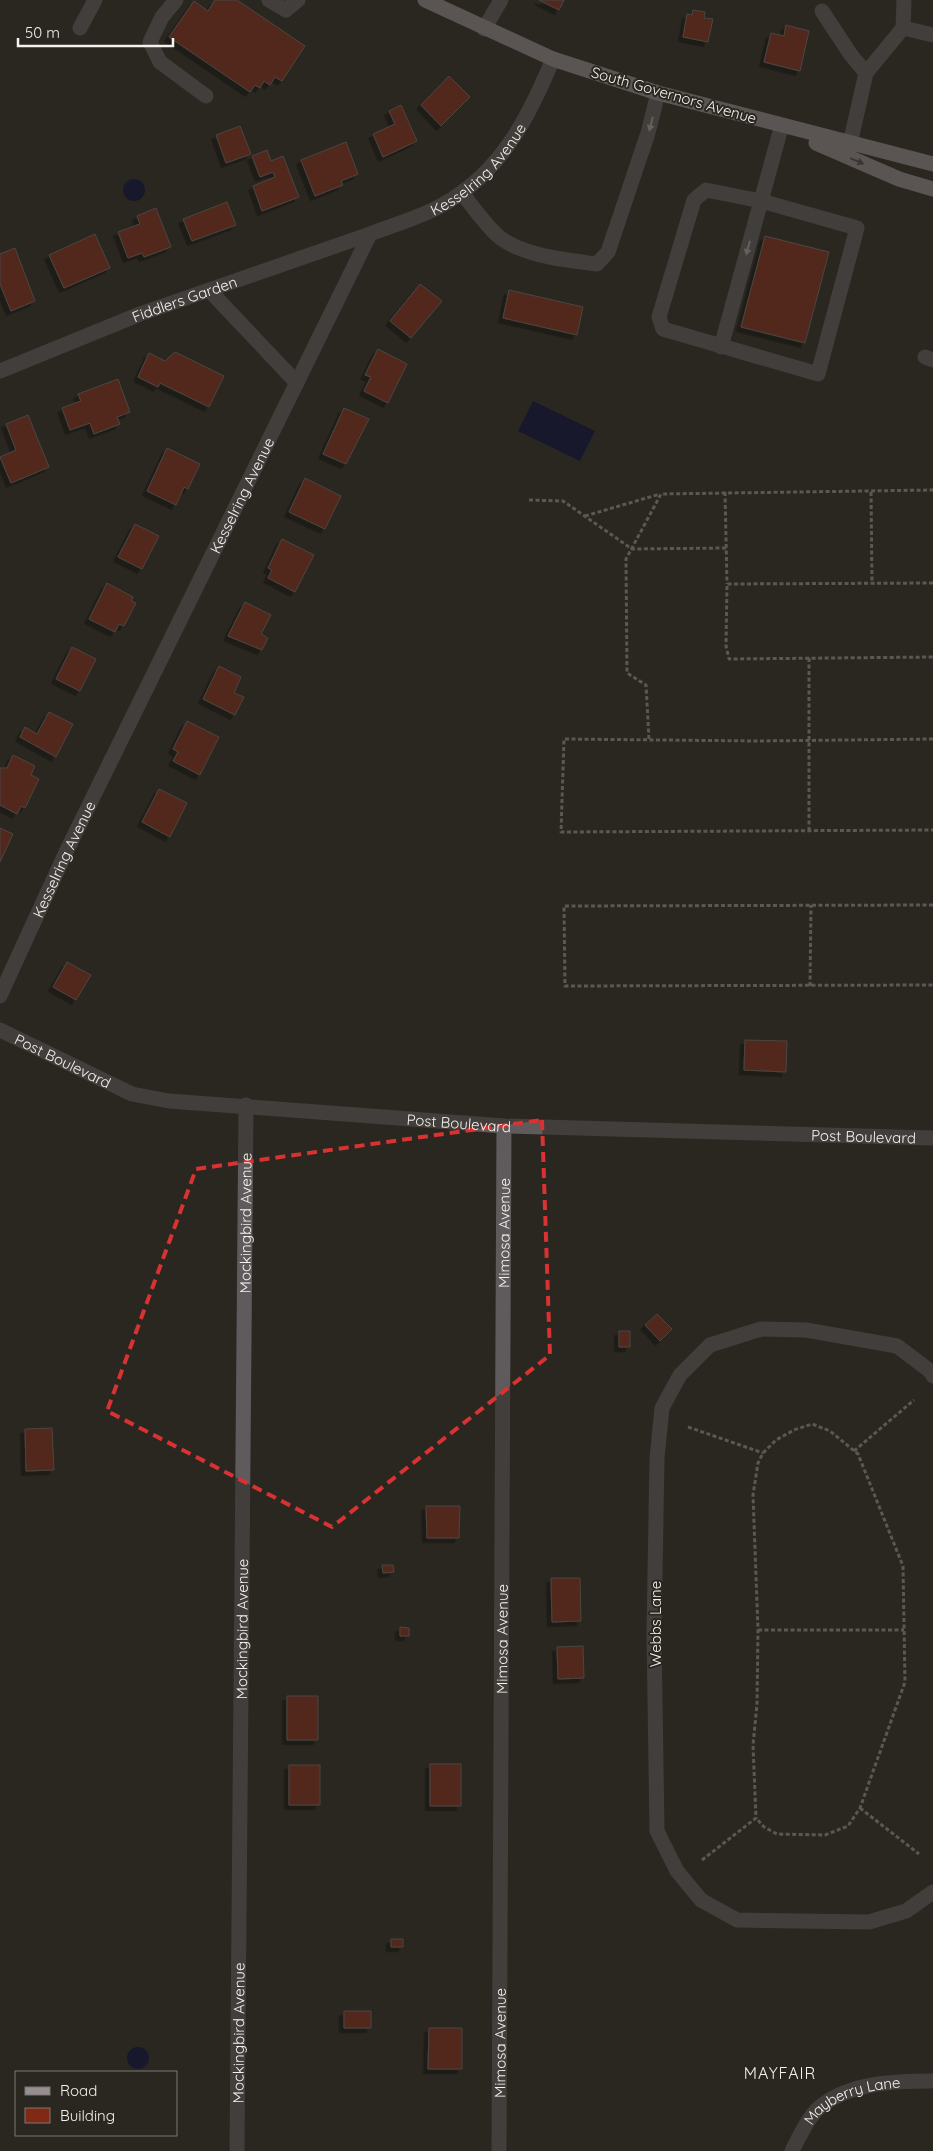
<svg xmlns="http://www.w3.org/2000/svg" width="933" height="2151" font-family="Quicksand,sans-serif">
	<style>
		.water { fill: #00083a }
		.building { fill: #802914; stroke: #756c6a; filter: url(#shadow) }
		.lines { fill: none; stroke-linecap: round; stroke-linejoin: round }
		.path { stroke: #97948f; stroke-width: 3; stroke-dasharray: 4 2.5; stroke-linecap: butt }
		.minor { stroke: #5f5b5c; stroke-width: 15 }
		.major { stroke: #968e90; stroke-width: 15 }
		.oneway { fill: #aaa6a5 }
		.oneway2 { fill: #504b48 }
		.marked { fill: none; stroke: #d83232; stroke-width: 4; stroke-dasharray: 10 6; stroke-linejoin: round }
		.labels { text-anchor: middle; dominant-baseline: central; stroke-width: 4; stroke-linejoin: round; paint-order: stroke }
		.street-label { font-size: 15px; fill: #f4f2ee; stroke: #2a2721 }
		.neighbourhood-label { font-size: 16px; letter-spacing: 1px; fill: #f4f2ee; stroke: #2a2721 }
	</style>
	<defs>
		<filter id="shadow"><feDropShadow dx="-4.5" dy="4.5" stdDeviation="0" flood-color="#0009"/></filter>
	</defs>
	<rect width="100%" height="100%" fill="#2a2721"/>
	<!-- water -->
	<path class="water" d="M123 190a11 11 0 1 1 22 0a11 11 0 1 1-22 0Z
		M 533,401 L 595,431 L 580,461 L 518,431 Z
		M127 2058a11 11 0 1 1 22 0a11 11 0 1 1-22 0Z"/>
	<!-- building -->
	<path class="building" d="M 215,0 L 237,0 L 305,46 L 282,81 L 275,77 L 270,85 L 264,81 L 260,88 L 255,85 L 250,92 L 169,37 L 194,1 L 208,11 Z
		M 539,0 L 564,0 L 559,10 Z
		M 693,10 L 705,12 L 704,18 L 713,19 L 708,42 L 683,37 L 687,14 L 692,15 Z
		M 786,25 L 809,31 L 800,71 L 764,62 L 771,33 L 784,36 Z
		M 449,76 L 470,97 L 441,126 L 421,105 Z
		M 401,105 L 417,141 L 383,157 L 373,134 L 395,124 L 389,111 Z
		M 240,126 L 251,154 L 226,163 L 216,135 Z
		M 346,142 L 358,174 L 341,181 L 343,185 L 315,196 L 301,160 Z
		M 267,150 L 271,161 L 283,156 L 299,197 L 262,211 L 253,186 L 275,177 L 273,172 L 260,177 L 252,156 Z
		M 227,202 L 236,225 L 192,241 L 183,219 Z
		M 156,208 L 171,247 L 144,257 L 142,253 L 128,258 L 118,232 L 140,224 L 137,216 Z
		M 95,234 L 110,268 L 64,288 L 49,255 Z
		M 765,236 L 829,252 L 805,343 L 741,327 Z
		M 15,248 L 35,301 L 11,311 L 0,284 L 0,254 Z
		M 420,284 L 442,301 L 411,338 L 390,321 Z
		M 509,290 L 583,307 L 577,335 L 503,318 Z
		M 378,349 L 407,364 L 388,403 L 364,391 L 371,377 L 365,375 Z
		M 175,352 L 224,376 L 209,407 L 160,383 L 158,387 L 138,377 L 149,353 L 165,361 Z
		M 118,379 L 130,412 L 117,417 L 120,424 L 94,434 L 90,423 L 70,430 L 62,408 L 81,401 L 78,394 Z
		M 344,408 L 369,419 L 346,464 L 323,454 Z
		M 28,415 L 49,467 L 11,483 L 0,457 L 16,450 L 6,424 Z
		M 167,448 L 200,464 L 188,489 L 184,487 L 176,505 L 147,491 Z
		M 305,478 L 341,496 L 325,529 L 289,512 Z
		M 135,524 L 159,536 L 142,569 L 118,557 Z
		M 282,539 L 314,555 L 295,592 L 268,578 L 272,570 L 268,568 Z
		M 107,583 L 133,597 L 131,601 L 136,603 L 124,626 L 119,624 L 115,632 L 89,619 Z
		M 245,602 L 271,615 L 261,634 L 268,638 L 262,650 L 228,636 Z
		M 72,647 L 96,659 L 80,691 L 56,679 Z
		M 219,666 L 241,677 L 234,693 L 244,697 L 235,715 L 203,699 Z
		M 49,712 L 73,724 L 56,757 L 20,737 L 25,727 L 37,734 Z
		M 187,721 L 219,737 L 200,775 L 173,761 L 178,752 L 173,749 Z
		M 13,755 L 35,766 L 31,775 L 39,779 L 25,808 L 21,806 L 17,814 L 0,805 L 0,768 L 7,768 Z
		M 159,789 L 187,803 L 170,837 L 142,822 Z
		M 0,828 L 13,834 L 0,862 Z
		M 67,962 L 91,975 L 76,1000 L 53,987 Z
		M 745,1040 L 787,1041 L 786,1072 L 744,1070 Z
		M 657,1314 L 672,1329 L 660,1341 L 645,1325 Z
		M 619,1331 L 630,1331 L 630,1347 L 619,1347 Z
		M 52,1428 L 54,1470 L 26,1471 L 25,1429 Z
		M 426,1506 L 460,1506 L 459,1538 L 427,1538 Z
		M 382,1565 L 393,1565 L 394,1572 L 383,1573 Z
		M 551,1578 L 580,1578 L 581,1621 L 552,1622 Z
		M 400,1627 L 409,1628 L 409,1636 L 400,1636 Z
		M 583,1646 L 584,1678 L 558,1679 L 557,1647 Z
		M 287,1696 L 318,1696 L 318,1740 L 287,1740 Z
		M 430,1764 L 461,1764 L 461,1806 L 430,1806 Z
		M 289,1765 L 320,1765 L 320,1805 L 289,1805 Z
		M 391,1939 L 403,1939 L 403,1947 L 391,1947 Z
		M 344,2011 L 371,2011 L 371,2028 L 344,2028 Z
		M 429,2028 L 462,2028 L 462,2069 L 428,2069 Z"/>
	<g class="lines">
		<!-- path -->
		<path class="path" d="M 725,492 L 727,584
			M 871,492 L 872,583
			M 529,500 L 563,501 L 632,549 L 726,548
			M 585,516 L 660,494
			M 933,583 L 727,584 L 726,646 L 729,659 L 933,657
			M 809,658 L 809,830
			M 649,739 L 646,685 L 627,673 L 626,559 L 661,494 L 933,490
			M 933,739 L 758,741 L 564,739 L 561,832 L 933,830
			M 933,905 L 564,906 L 565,986 L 933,985
			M 810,986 L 811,905
			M 688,1427 L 763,1453
			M 854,1451 L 914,1400
			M 758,1630 L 904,1630
			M 860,1808 L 919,1854
			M 702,1860 L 756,1818 L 753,1745 L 757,1704 L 758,1630 L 753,1495 L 758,1463 L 763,1453 L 776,1440 L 794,1430 L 812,1424 L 830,1431 L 858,1454 L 903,1566 L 905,1682 L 860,1808 L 848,1826 L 825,1835 L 777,1834 L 764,1827 L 756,1818"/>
		<!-- minor -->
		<g class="minor">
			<path d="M 176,0 L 162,17 L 150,42 L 160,62 L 206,96"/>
			<path d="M 269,0 L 286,10 L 298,0"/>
			<path d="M 822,11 L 851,55 L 866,73"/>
			<path d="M 80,28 L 95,0"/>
			<path d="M 903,28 L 933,35"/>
			<path d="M 484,29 L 501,0"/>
			<path d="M 850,144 L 866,73 L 903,28 L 904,0"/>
			<path d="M 706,190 L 761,201 L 857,228 L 818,374 L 663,329 L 659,317 L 694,200 Z"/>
			<path d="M 462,193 C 473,207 484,223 497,235 C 520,256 567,260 597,264 L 608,252 L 648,133 L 658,93"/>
			<path d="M 209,290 L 297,383"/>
			<path d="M 721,347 L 781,128"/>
			<path d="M 925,357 L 933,360"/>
			<path id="s1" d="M 0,371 L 140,314 L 370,234"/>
			<path id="s2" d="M 0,996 L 66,852 L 370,234 C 401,222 435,213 461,193 C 507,161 532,109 553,59"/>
			<path id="s3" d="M 0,1030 L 132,1094 L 169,1101 L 504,1126 L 933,1138"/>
			<path d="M 933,1376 L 930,1371 L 897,1346 L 806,1330 L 761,1329 L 710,1345 L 680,1375 L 662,1408 L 657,1458 L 654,1633 L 657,1831 L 677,1871 L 701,1900 L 737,1920 L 869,1922 L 906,1911 L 933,1892"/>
			<path id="s4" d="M 237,2151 L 246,1105"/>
			<path id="s5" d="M 499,2151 L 504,1126"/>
			<path id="s6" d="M 792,2151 C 799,2137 809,2115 821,2106 C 852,2082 896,2081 933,2081"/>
		</g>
		<!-- major -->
		<path class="major" d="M 425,0 L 553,59 L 658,93 L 933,164
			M 816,143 L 899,179 L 933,189"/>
	</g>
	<!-- one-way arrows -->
	<defs><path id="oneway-solid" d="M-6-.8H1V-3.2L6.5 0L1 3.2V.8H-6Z" transform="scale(1.25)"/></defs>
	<g class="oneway">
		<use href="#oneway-solid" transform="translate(651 124) rotate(104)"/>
		<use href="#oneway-solid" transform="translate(748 248) rotate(105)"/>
	</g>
	<use class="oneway2" href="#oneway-solid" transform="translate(857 161) rotate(23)"/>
	<!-- marked area -->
	<path d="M0 0H933V2151H0ZM 542,1120 L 550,1355 L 332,1527 L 107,1411 L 196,1169 Z" fill="#2a2721" fill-opacity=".55" fill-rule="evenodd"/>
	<path class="marked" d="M 542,1120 L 550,1355 L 332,1527 L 107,1411 L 196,1169 Z"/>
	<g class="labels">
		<!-- street labels -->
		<g class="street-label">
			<text transform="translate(674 95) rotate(16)">South Governors Avenue</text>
			<text stroke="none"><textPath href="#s2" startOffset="976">Kesselring Avenue</textPath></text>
			<text stroke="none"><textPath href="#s1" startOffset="198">Fiddlers Garden</textPath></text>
			<text stroke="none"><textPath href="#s2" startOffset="556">Kesselring Avenue</textPath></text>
			<text stroke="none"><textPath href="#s2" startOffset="151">Kesselring Avenue</textPath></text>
			<text stroke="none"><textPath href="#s3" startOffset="70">Post Boulevard</textPath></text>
			<text stroke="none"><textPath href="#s3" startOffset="475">Post Boulevard</textPath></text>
			<text stroke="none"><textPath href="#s3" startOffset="880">Post Boulevard</textPath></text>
			<text stroke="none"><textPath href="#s4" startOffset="928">Mockingbird Avenue</textPath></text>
			<text stroke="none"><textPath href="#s5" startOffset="918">Mimosa Avenue</textPath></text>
			<text transform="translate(655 1624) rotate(-90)">Webbs Lane</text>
			<text stroke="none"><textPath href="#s4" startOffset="522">Mockingbird Avenue</textPath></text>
			<text stroke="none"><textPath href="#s5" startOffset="512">Mimosa Avenue</textPath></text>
			<text stroke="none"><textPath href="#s4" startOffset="118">Mockingbird Avenue</textPath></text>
			<text stroke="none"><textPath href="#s5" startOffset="108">Mimosa Avenue</textPath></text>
			<text stroke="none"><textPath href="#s6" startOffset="85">Mayberry Lane</textPath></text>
		</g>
		<!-- neighbourhood labels -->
		<g class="neighbourhood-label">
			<text x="780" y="2073">MAYFAIR</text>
		</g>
	</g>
	<!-- legend -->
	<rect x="15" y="2071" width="162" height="65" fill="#2a2721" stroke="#7b7873"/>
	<rect x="25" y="2087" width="25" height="8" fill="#968e90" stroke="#7b7873"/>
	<text x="60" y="2096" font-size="15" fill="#f4f2ee">Road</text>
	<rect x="25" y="2108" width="25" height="15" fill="#802914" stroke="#7b7873"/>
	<text x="60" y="2121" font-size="15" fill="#f4f2ee">Building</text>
	<!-- scale -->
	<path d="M18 38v8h155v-8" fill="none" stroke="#f4f2ee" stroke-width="2.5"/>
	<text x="25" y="38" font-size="15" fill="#f4f2ee" stroke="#2a2721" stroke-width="4" paint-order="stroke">50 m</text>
</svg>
